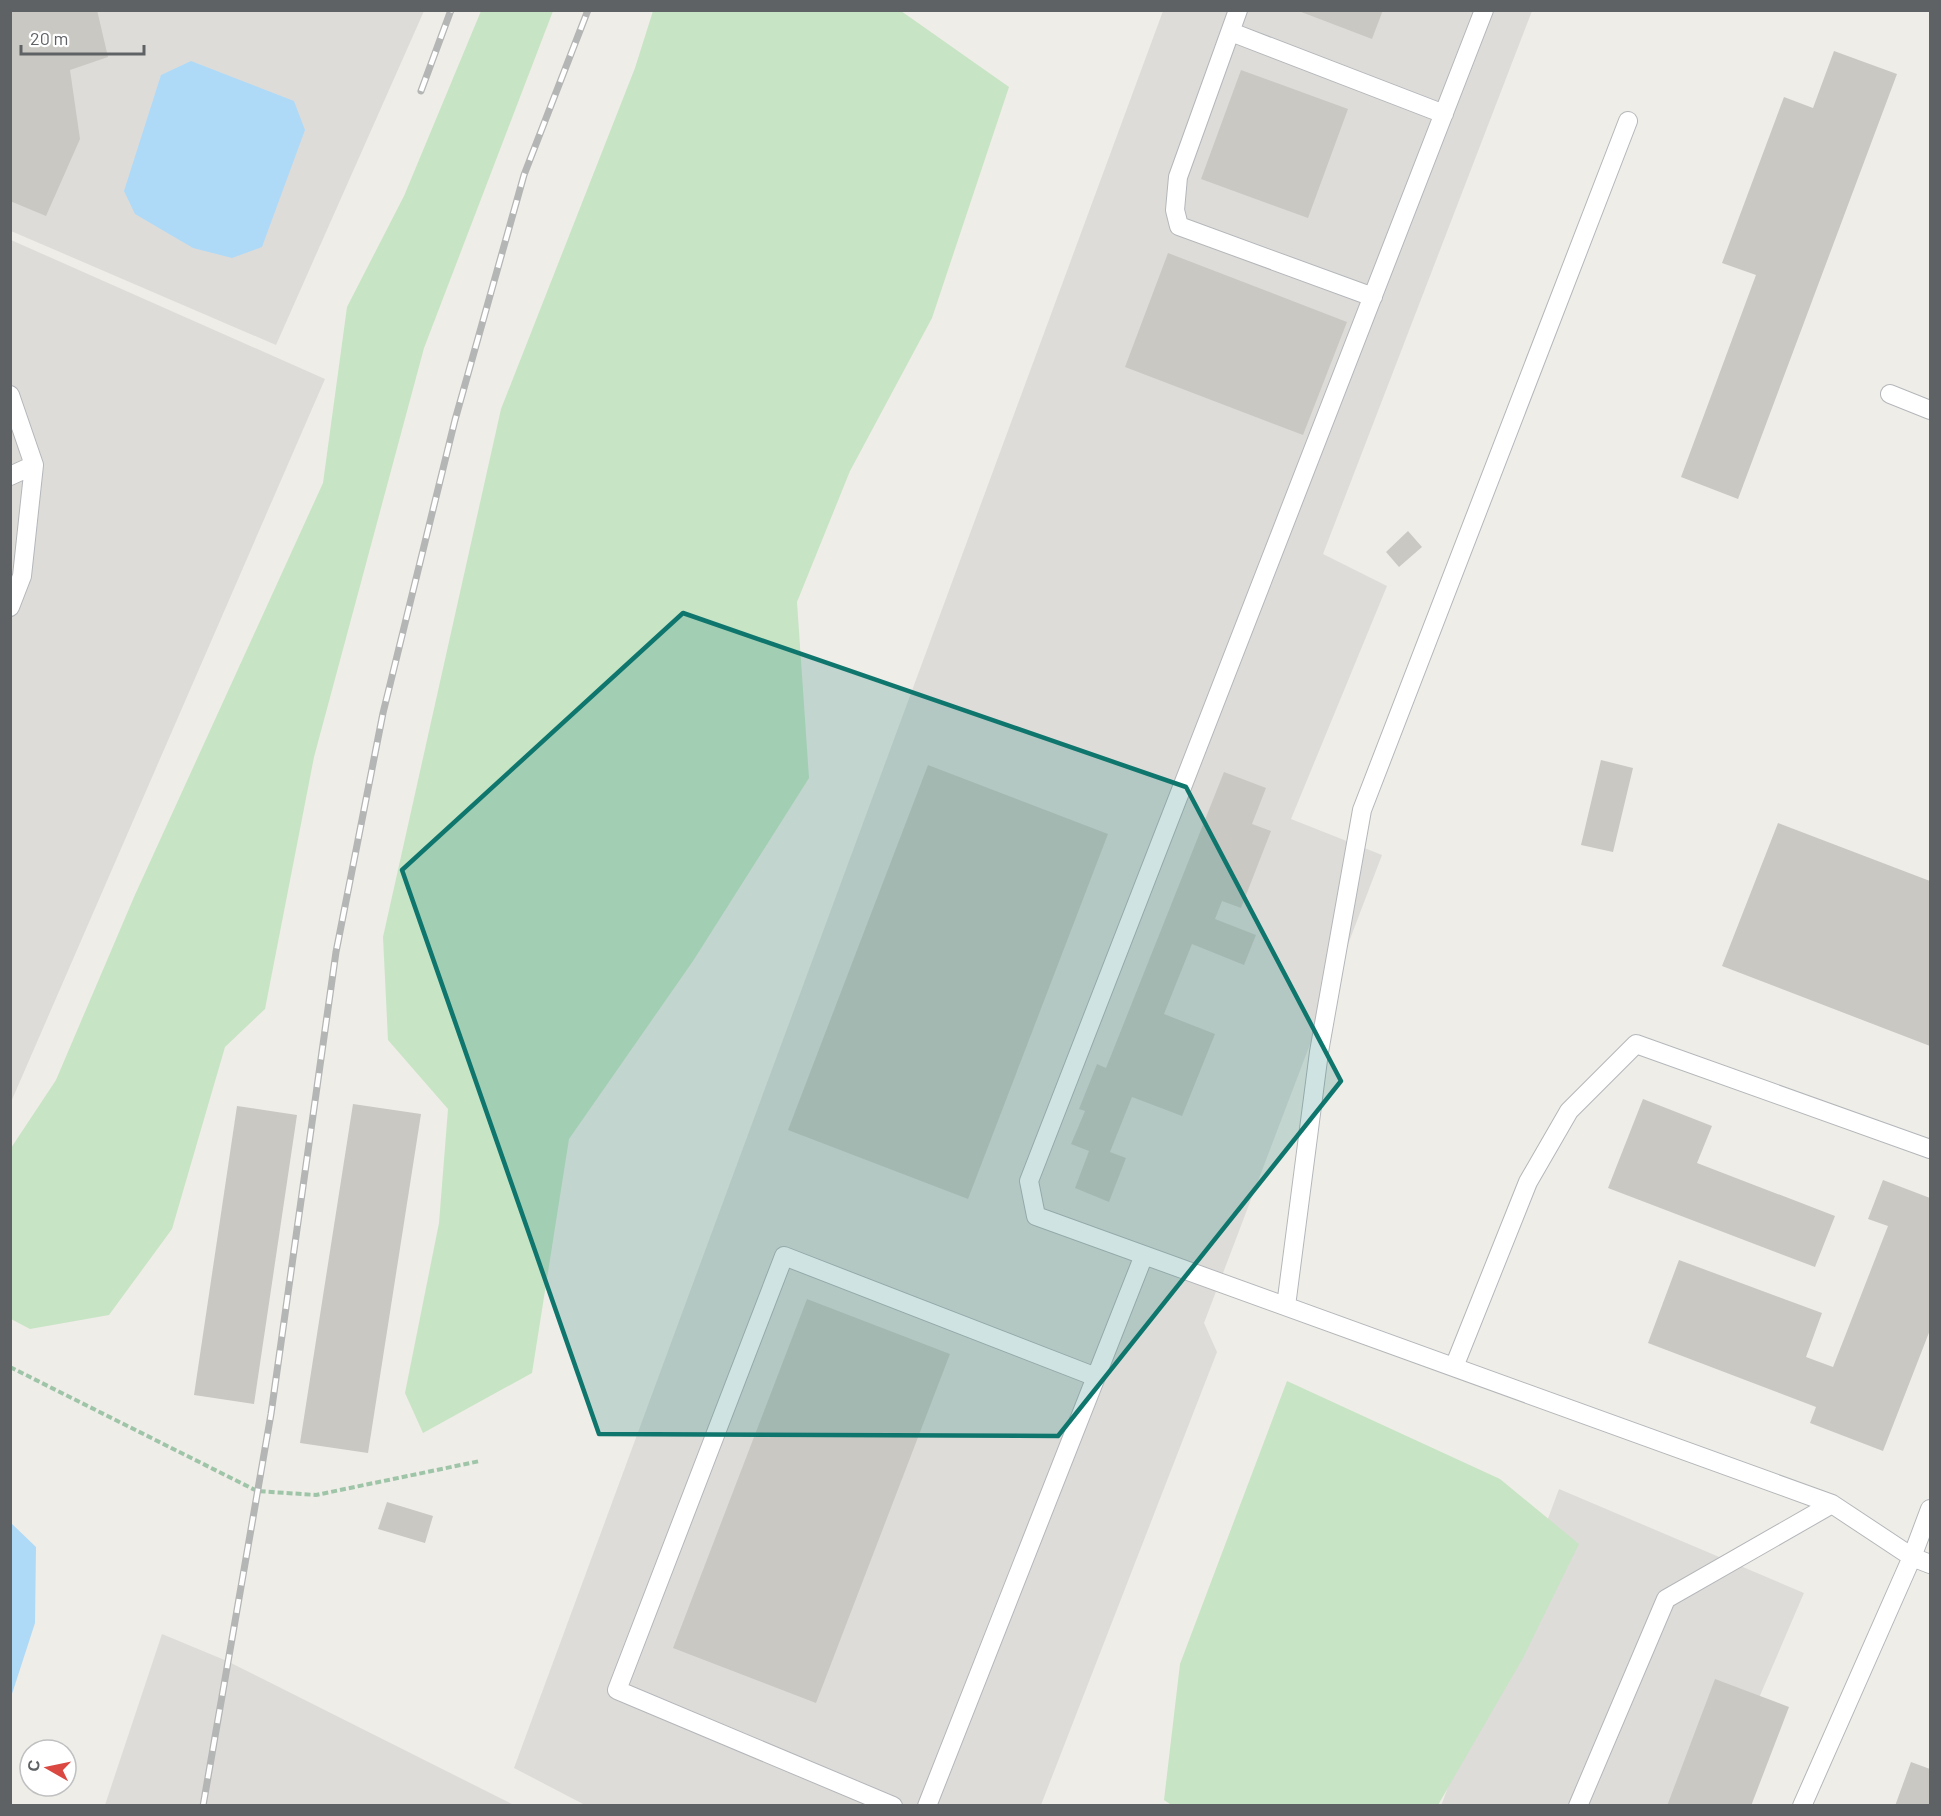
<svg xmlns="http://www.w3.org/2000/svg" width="1941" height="1816" font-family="Barlow,sans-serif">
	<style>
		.industrial { fill: #dedcd9 }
		.green { fill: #c7e4c5 }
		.water { fill: #aedaf8 }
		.building { fill: #cac8c3 }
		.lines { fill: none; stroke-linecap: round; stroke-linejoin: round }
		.service-casing { stroke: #b4b7ba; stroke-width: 20 }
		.path { stroke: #9fc5a8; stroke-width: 4; stroke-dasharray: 6 3; stroke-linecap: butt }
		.service { stroke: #fff; stroke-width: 18 }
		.rail-casing { stroke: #b4b5b5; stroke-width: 7 }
		.rail { stroke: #fff; stroke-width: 4.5; stroke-dasharray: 14; stroke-linecap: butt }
		.marked { fill: #0f766e; fill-opacity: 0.2; stroke: #0f766e; stroke-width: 4.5; stroke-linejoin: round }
	</style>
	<rect width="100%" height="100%" fill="#efede7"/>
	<!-- industrial -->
	<path class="industrial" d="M 11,11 L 424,11 L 276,345 L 11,231 Z
		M 1163,11 L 1532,11 L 1323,554 L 1387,586 L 1291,819 L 1382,855 L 1204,1323 L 1217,1352 L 1041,1805 L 585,1805 L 514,1768 Z
		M 11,240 L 325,379 L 11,1102 Z
		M 1559,1489 L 1804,1593 L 1713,1805 L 1441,1806 Z
		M 162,1634 L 227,1661 L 514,1805 L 105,1805 Z"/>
	<!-- green -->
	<path class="green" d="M 481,11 L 553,11 L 424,348 L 314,757 L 265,1009 L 225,1047 L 172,1229 L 109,1315 L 30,1329 L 11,1319 L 11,1148 L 56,1080 L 134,897 L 323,483 L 347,307 L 404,196 Z
		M 653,11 L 901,11 L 1009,87 L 932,318 L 850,471 L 797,602 L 809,778 L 693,961 L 569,1139 L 532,1373 L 423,1433 L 405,1393 L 439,1223 L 448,1109 L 388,1040 L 383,937 L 501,409 L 635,68 Z
		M 1287,1381 L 1500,1479 L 1579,1544 L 1523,1658 L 1438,1805 L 1173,1806 L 1164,1800 L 1180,1664 Z"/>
	<!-- water -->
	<path class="water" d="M 191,61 L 294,101 L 305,130 L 262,247 L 232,258 L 193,248 L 135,214 L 124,191 L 161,75 Z
		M 11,1523 L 36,1547 L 35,1623 L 11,1697 Z"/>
	<!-- building -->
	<path class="building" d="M 10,10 L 97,10 L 108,57 L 70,70 L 80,139 L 46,216 L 10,201 Z
		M 1296,10 L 1383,10 L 1372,39 Z
		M 1834,51 L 1897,74 L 1738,499 L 1681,477 L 1756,275 L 1722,263 L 1784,97 L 1813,108 Z
		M 1241,70 L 1348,109 L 1308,218 L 1201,179 Z
		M 1168,253 L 1347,322 L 1303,435 L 1125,367 Z
		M 1408,531 L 1422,547 L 1399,567 L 1386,552 Z
		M 1601,760 L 1633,768 L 1613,852 L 1581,845 Z
		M 928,765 L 1108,834 L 968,1199 L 788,1130 Z
		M 1224,772 L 1266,788 L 1252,824 L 1271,831 L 1241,908 L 1222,901 L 1215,919 L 1256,935 L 1244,965 L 1192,944 L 1164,1014 L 1215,1034 L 1182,1116 L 1132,1097 L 1110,1152 L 1126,1158 L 1109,1202 L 1075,1188 L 1089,1151 L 1071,1144 L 1085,1111 L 1079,1109 L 1097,1064 L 1106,1068 Z
		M 1778,823 L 1930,881 L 1930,1046 L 1722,966 Z
		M 1643,1099 L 1712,1126 L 1697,1163 L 1835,1216 L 1815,1267 L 1608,1188 Z
		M 353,1104 L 421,1114 L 368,1453 L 300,1443 Z
		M 237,1106 L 297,1115 L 254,1404 L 194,1395 Z
		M 1883,1180 L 1930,1198 L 1930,1330 L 1883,1451 L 1810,1423 L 1816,1407 L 1648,1343 L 1679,1260 L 1822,1313 L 1806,1357 L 1833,1367 L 1888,1226 L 1868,1219 Z
		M 807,1299 L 950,1354 L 816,1703 L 673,1648 Z
		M 387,1502 L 433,1516 L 425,1543 L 378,1529 Z
		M 1715,1679 L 1789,1707 L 1751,1806 L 1667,1806 Z
		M 1911,1762 L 1930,1769 L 1930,1806 L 1895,1806 Z"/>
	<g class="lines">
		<defs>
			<path id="service" d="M 1238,10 L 1178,177 L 1175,210 L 1179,226 L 1373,297
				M 1484,10 L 1029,1181 L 1036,1216 L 1832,1504 L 1912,1557 L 1930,1564
				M 1231,32 L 1444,114
				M 1890,394 L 1930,410
				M 10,395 L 34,465 L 10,476
				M 10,607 L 22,576 L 34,465
				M 1286,1306 L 1319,1052 L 1362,810 L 1628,121
				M 1454,1367 L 1528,1182 L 1569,1111 L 1636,1044 L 1930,1149
				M 893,1806 L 617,1690 L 784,1256 L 1096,1377
				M 927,1806 L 1144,1255
				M 1578,1806 L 1666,1599 L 1832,1504
				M 1802,1806 L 1912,1557 L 1930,1509"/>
		</defs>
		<!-- service casing -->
		<use href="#service" class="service-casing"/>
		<!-- path -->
		<path class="path" d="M 10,1367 L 257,1491 L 316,1495 L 480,1461"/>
		<!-- service -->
		<use href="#service" class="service"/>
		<defs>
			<path id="rail" d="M 421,91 L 451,10
				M 203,1806 L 271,1414 L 336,952 L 383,713 L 455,420 L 524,175 L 588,10"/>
		</defs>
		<!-- rail casing -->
		<use href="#rail" class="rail-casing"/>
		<!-- rail -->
		<use href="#rail" class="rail"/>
	</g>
	<!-- marked area -->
	<path class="marked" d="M 683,613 L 1186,787 L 1341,1081 L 1058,1436 L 599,1434 L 402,870 Z"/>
	<!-- border -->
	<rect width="1941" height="1816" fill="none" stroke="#5e6265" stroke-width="24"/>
	<!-- north arrow -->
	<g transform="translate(48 1768) rotate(279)"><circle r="28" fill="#ffffff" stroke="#bfc0c1" stroke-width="1.5"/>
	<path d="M0-4.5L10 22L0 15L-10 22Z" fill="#da4841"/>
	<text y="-9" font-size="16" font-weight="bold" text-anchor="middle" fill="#5e6265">С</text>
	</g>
	<!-- scale -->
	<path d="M21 45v9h123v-9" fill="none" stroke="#5e6265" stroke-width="3"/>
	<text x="30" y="45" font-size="18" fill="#5e6265" stroke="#ffffff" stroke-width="4.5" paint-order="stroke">20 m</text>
</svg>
